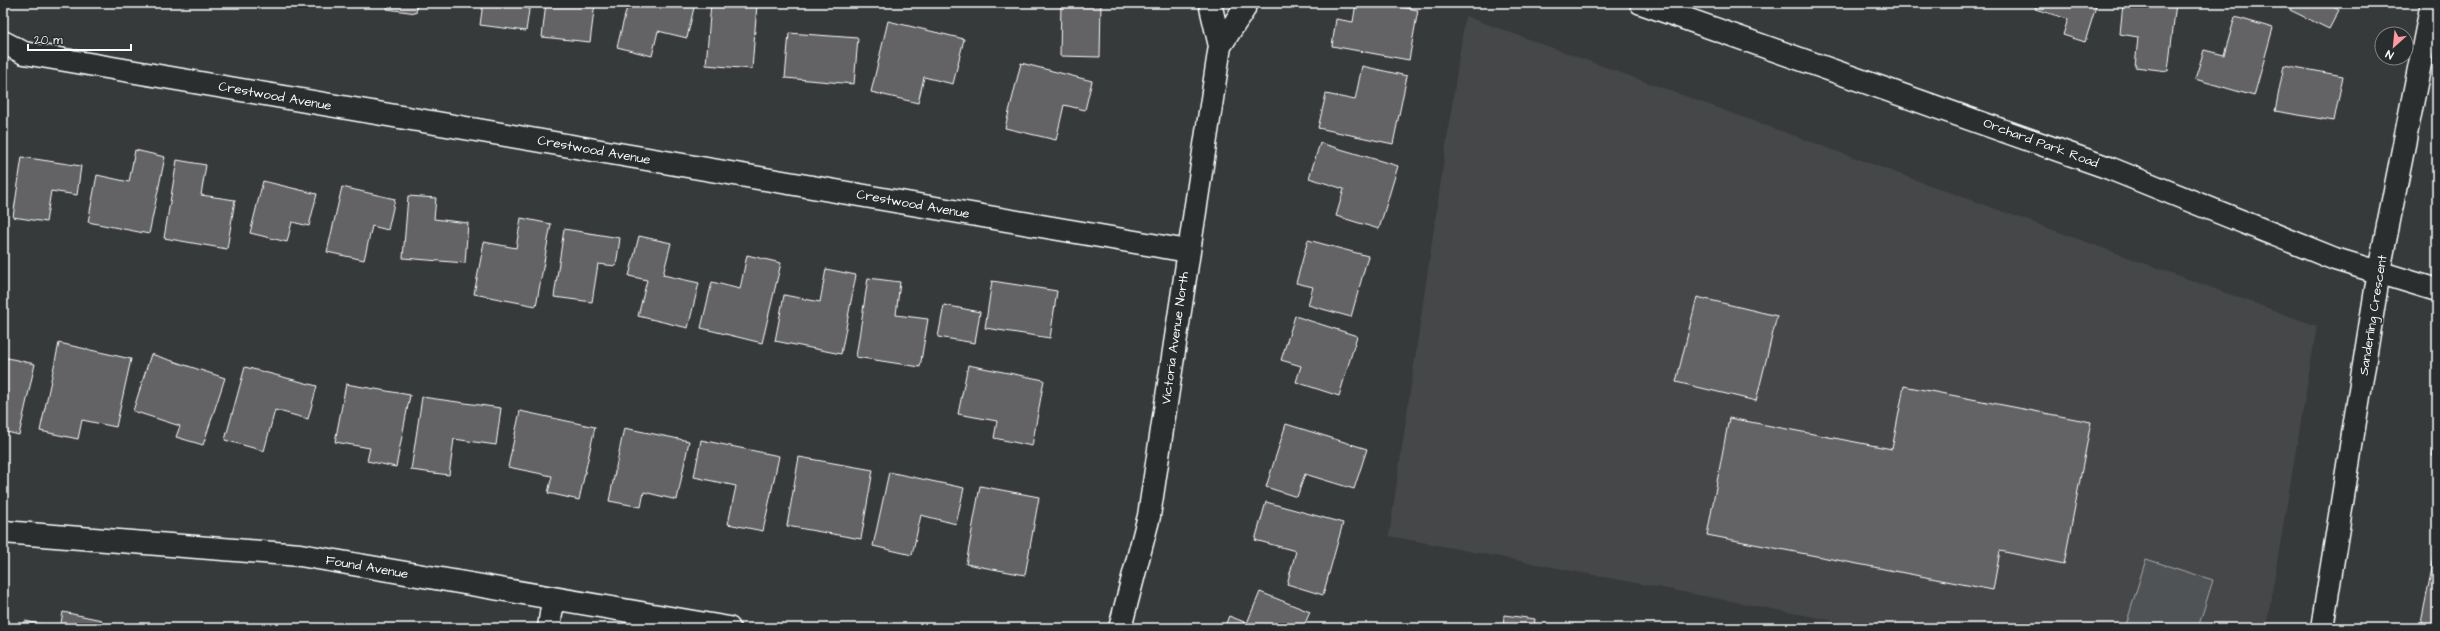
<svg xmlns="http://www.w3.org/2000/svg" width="2440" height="631" font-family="'Architects Daughter',sans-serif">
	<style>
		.built { fill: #444748 }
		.green { fill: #505354; stroke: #a8a9aa }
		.building { fill: #636465; stroke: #fff }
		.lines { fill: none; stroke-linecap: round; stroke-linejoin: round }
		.street-casing { stroke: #fff; stroke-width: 25 }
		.secondary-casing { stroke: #fff; stroke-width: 25 }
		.street { stroke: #2a2d2e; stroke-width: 22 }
		.secondary { stroke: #2a2d2e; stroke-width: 22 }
		.labels { text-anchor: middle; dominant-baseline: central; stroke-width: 3.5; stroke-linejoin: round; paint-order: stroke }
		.street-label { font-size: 13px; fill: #fff; stroke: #2a2d2e }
	</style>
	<rect width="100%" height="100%" fill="#373a3b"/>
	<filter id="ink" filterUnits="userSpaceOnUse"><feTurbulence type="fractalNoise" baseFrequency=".025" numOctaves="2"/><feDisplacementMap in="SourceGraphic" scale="8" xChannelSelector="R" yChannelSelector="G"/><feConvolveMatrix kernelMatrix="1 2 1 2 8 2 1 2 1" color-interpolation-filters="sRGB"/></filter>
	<g filter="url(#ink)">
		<!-- built -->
		<path class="built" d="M 1465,16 L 2317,326 L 2266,628 L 1872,628 L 1389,536 Z"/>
		<!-- green -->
		<path class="green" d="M 2146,559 L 2213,580 L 2198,628 L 2125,628 Z"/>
		<!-- building -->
		<path class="building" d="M 388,3 L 417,3 L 416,13 L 387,9 Z
			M 483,3 L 530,3 L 526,31 L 480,25 Z
			M 546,3 L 595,3 L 590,42 L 542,37 Z
			M 628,3 L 695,3 L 687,38 L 658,31 L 652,56 L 617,47 Z
			M 711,3 L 757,4 L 752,69 L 706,65 Z
			M 1061,3 L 1101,3 L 1100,57 L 1060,56 Z
			M 1356,3 L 1377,3 L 1418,10 L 1409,60 L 1332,46 L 1336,19 L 1353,22 Z
			M 2037,3 L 2097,3 L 2085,42 L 2063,35 L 2068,19 L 2035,9 Z
			M 2123,3 L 2176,3 L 2168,71 L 2135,67 L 2138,37 L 2120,34 Z
			M 2293,3 L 2326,3 L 2339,10 L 2329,29 L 2290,10 Z
			M 2235,17 L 2273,28 L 2254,96 L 2195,79 L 2204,50 L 2224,55 Z
			M 888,21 L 964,39 L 953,84 L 924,77 L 918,103 L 871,92 Z
			M 789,33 L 858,38 L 854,84 L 785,78 Z
			M 1021,63 L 1092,81 L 1085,110 L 1064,105 L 1056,140 L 1005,128 Z
			M 2284,65 L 2343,76 L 2334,121 L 2275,111 Z
			M 1362,66 L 1407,76 L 1393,144 L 1318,128 L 1326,94 L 1355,100 Z
			M 1320,143 L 1398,166 L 1379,229 L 1336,216 L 1344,189 L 1309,178 Z
			M 135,150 L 165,157 L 149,234 L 88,222 L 97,175 L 129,182 Z
			M 22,157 L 81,166 L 77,195 L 51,191 L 46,222 L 13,217 Z
			M 177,160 L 206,165 L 201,195 L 235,200 L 227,249 L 164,238 Z
			M 263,181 L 317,194 L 309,226 L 292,222 L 287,242 L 250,233 Z
			M 342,187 L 395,199 L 388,230 L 372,226 L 364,260 L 327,252 Z
			M 408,196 L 436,198 L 434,219 L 468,223 L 465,263 L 403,258 Z
			M 521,218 L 551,224 L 536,306 L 474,294 L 484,242 L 516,248 Z
			M 564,229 L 620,238 L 616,266 L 598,264 L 592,302 L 554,297 Z
			M 639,236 L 671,243 L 663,275 L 699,283 L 688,328 L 638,316 L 647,280 L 629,276 Z
			M 1308,240 L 1368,256 L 1351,317 L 1308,305 L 1313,287 L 1296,283 Z
			M 747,255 L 781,263 L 762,343 L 701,328 L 712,282 L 740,289 Z
			M 826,269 L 856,275 L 841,354 L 775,341 L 784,295 L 820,302 Z
			M 868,278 L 900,282 L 896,315 L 928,319 L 920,367 L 856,357 Z
			M 992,281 L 1057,291 L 1050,338 L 985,328 Z
			M 1697,297 L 1777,316 L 1756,401 L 1676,382 Z
			M 944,305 L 980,312 L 975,343 L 938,337 Z
			M 1295,316 L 1357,336 L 1339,396 L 1296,382 L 1301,366 L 1281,360 Z
			M 59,343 L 131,359 L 116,427 L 82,420 L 78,439 L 40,431 Z
			M 151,354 L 225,378 L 203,445 L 176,437 L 180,426 L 133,411 Z
			M 3,357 L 35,364 L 19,435 L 3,431 Z
			M 968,365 L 1044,380 L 1032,446 L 994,438 L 997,421 L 958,414 Z
			M 245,367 L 317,386 L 308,419 L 275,410 L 264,451 L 225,440 Z
			M 346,384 L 410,395 L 396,467 L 367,461 L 370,448 L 335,442 Z
			M 1904,386 L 2091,422 L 2064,564 L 2000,551 L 1993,590 L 1707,535 L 1729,418 L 1892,449 Z
			M 422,397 L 501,408 L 496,445 L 454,439 L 449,475 L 411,470 Z
			M 520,411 L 595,427 L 579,500 L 548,493 L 552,476 L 508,467 Z
			M 1286,424 L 1367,449 L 1354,489 L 1305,474 L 1297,497 L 1266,487 Z
			M 624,428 L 689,441 L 677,500 L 644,492 L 641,507 L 609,501 Z
			M 2437,434 L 2437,457 L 2432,456 Z
			M 701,440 L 779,456 L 763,531 L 728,524 L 736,486 L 694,477 Z
			M 799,457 L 873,470 L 861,539 L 787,526 Z
			M 889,472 L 964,488 L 956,524 L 921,515 L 912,555 L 873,546 Z
			M 980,486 L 1039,497 L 1025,575 L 966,564 Z
			M 1266,502 L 1343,523 L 1323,595 L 1287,584 L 1296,551 L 1255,540 Z
			M 2437,543 L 2437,628 L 2420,628 Z
			M 1260,592 L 1310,612 L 1303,628 L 1224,628 L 1229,616 L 1247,623 Z
			M 63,612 L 102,620 L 100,628 L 23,628 L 25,621 L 60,628 Z
			M 1504,615 L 1535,619 L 1534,628 L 1503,628 Z
			M 158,623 L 176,628 L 156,628 Z
			M 1569,624 L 1598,628 L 1569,628 Z"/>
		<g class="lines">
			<defs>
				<path id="street" d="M 1210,3 L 1220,46
					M 3,42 L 24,53 L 1188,251
					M 3,532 L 300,555 L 729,628
					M 549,628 L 553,599
					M 1120,628 L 1149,516 L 1220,46 L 1244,9 L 1245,3
					M 2322,628 L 2379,271 L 2432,3"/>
				<path id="secondary" d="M 1641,3 L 2109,168 L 2335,259 L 2437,290"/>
			</defs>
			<!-- street casing -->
			<use href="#street" class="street-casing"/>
			<!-- secondary casing -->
			<use href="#secondary" class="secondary-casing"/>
			<!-- street -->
			<use href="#street" class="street"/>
			<!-- secondary -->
			<use href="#secondary" class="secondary"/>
		</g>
	</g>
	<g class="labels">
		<!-- street labels -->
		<g class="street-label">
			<text transform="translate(275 96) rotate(10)">Crestwood Avenue</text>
			<text transform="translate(2041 143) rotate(20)">Orchard Park Road</text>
			<text transform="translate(594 150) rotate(10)">Crestwood Avenue</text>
			<text transform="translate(913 204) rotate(10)">Crestwood Avenue</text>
			<text transform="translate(2373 315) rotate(-81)">Sanderling Crescent</text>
			<text transform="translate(1175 338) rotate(-82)">Victoria Avenue North</text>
			<text transform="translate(367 567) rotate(10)">Found Avenue</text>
		</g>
	</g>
	<!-- margin -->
	<rect width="2440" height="631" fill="none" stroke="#2a2d2e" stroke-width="16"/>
	<rect x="8" y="8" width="2424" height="615" fill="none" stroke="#fff" stroke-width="1.5" filter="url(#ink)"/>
	<!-- north arrow -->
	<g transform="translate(2394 46) rotate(207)"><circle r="19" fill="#2a2d2e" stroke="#7f8182"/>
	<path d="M0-3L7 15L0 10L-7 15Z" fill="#ff9aa2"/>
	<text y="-6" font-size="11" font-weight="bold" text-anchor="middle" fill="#ffffff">N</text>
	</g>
	<!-- scale -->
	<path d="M28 44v6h103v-6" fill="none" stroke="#ffffff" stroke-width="2"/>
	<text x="34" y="44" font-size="12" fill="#ffffff" stroke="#2a2d2e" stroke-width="3" paint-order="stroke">20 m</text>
</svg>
